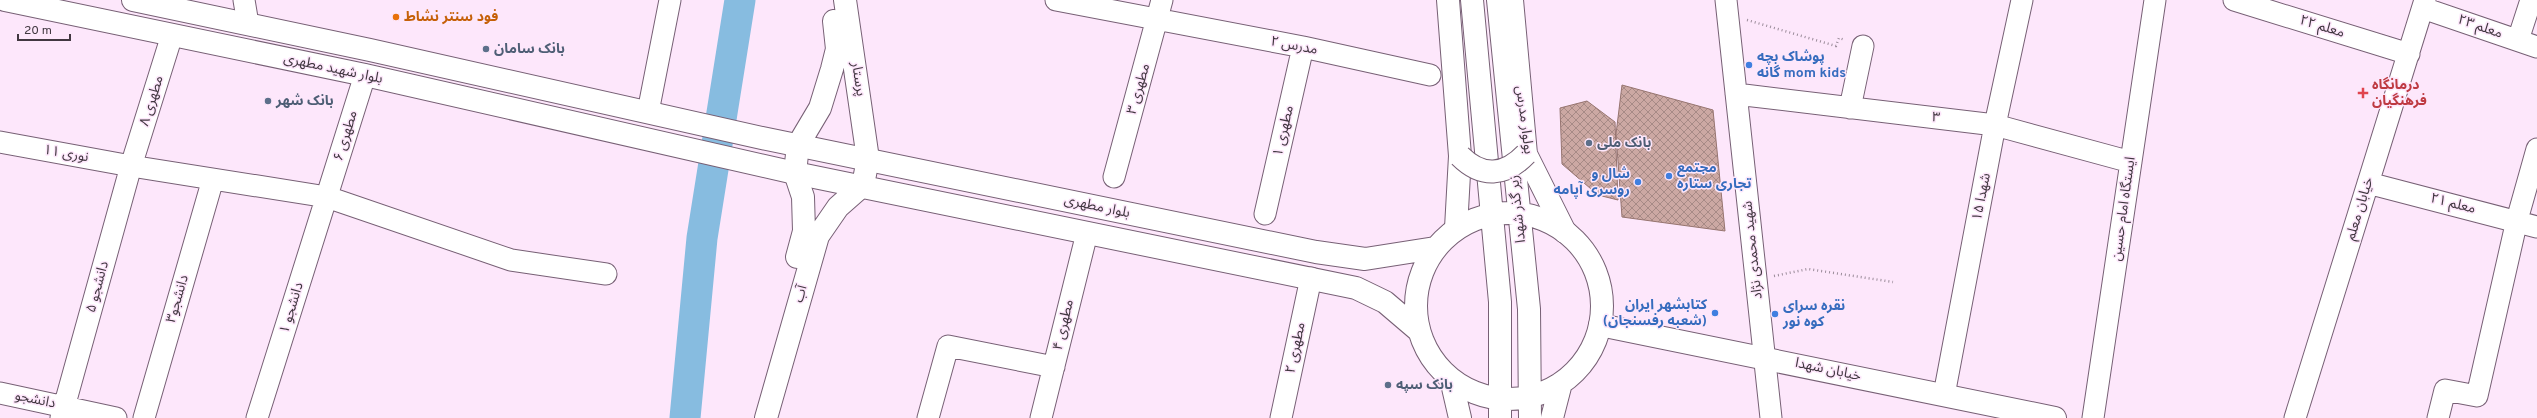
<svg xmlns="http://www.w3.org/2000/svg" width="2537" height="418" font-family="Overpass,'Noto Sans Arabic',sans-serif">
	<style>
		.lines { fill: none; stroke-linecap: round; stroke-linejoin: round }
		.river { stroke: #87bce0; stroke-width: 31 }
		.building { fill: url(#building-cross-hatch); stroke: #977570 }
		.street-casing { stroke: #776075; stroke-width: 23 }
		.secondary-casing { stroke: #776075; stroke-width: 24 }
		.primary-casing { stroke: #776075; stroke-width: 24 }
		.path { stroke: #9b8c9a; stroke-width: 2.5; stroke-dasharray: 1 3; stroke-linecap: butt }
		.street { stroke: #fff; stroke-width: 21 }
		.secondary { stroke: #fff; stroke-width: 22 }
		.primary { stroke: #fff; stroke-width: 22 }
		.secondary-bridge-casing { stroke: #776075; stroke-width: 24; stroke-linecap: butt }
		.secondary-bridge { stroke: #fff; stroke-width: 22 }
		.food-dot { fill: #e8710a; stroke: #fde7fb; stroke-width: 1.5 }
		.service-dot { fill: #5c6f8a; stroke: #fde7fb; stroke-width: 1.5 }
		.shop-dot { fill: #3f7fe0; stroke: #fde7fb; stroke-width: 1.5 }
		.health-dot { fill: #e0444e; stroke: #fde7fb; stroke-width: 1.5 }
		.labels { text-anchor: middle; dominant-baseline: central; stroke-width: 3; stroke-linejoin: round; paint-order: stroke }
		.food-label { font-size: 14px; font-weight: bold; fill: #c56008; stroke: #fde7fb; text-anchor: start }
		.street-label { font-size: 14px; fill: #413740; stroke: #fde7fb }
		.service-label { font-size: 14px; font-weight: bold; fill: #4e5e75; stroke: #fde7fb; text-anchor: start }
		.shop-label { font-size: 14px; font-weight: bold; fill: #366cbe; stroke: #fde7fb; text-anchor: start }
		.health-label { font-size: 14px; font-weight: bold; fill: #be3a42; stroke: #fde7fb; text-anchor: start }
	</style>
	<defs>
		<pattern id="building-cross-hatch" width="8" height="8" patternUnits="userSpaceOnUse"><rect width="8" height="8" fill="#cca8a3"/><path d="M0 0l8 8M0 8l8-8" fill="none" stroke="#a78a86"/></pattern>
	</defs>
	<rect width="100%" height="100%" fill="#fde7fb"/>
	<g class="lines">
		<!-- river -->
		<path class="river" d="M 685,418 L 702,238 L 740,0"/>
	</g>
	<!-- building -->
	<path class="building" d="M 1622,85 L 1713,110 L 1725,231 L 1622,217 L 1616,134 Z
		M 1587,101 L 1615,122 L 1618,200 L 1598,195 L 1562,164 L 1560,108 Z"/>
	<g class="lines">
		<defs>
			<path id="street" d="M 244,0 L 248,24
				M 1056,0 L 1303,47 L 1430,75
				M 1726,0 L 1771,418
				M 2234,0 L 2409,54
				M 2423,8 L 2537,47
				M 2518,40 L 2531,0
				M 1736,94 L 1995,125 L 2131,162
				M 1850,108 L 1863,46
				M 648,112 L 670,0
				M 0,142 L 131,166 L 327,197 L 511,260 L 606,274
				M 1114,177 L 1162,0
				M 2368,183 L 2537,227
				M 1265,214 L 1303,47
				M 0,393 L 116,418
				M 1944,395 L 1995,125 L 2022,0
				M 61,418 L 131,166 L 172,35
				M 144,418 L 213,179
				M 257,418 L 365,75
				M 928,418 L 948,346 L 1054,367
				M 1041,418 L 1087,233
				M 1281,418 L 1311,278
				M 2093,418 L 2155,0
				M 2295,418 L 2425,0
				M 2438,418 L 2445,390 L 2477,396 L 2517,220 L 2537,149"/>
			<path id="secondary" d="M 1448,0 L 1460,156 L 1456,228
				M 1512,0 L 1526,154 L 1565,232
				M 797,257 L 804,231 L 803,197 L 795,173 L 798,145 L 820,108 L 832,69 L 837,49 L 834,21
				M 1600,325 L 2055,418
				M 766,418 L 818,236 L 838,207 L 863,185 L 868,159 L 845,0"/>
			<path id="primary" d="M 5,0 L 365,75 L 795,173 L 1356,288 L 1385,302 L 1419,331
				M 133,0 L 370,50 L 762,138 L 1316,252 L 1365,259 L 1435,248
				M 1472,0 L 1500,302 L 1500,418
				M 1498,0 L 1529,309 L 1530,418
				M1416 306a93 93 0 1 1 186 0a93 93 0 1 1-186 0Z
				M 1451,379 L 1460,418
				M 1552,418 L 1561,383"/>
		</defs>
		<!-- street casing -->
		<use href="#street" class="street-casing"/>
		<!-- secondary casing -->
		<use href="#secondary" class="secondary-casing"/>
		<!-- primary casing -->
		<use href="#primary" class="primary-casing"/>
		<!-- path -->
		<path class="path" d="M 1747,20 L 1836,46 L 1839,38 L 1845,40
			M 1774,276 L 1808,269 L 1893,282"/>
		<!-- street -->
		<use href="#street" class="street"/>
		<!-- secondary -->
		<use href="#secondary" class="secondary"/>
		<!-- primary -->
		<use href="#primary" class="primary"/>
		<defs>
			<path id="secondary-bridge" d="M 1460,156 C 1482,178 1505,176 1526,154"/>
		</defs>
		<!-- secondary-bridge casing -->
		<use href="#secondary-bridge" class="secondary-bridge-casing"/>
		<!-- secondary-bridge -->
		<use href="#secondary-bridge" class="secondary-bridge"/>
	</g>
	<!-- markers -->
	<circle class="food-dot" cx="396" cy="17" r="4"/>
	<g class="service-dot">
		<circle cx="486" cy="49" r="4"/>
		<circle cx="268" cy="101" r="4"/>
		<circle cx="1589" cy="143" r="4"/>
		<circle cx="1388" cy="385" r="4"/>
	</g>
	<g class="shop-dot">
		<circle cx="1749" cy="65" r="4"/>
		<circle cx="1669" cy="176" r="4"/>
		<circle cx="1638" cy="182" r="4"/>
		<circle cx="1715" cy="313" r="4"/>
		<circle cx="1775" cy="314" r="4"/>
	</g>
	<path class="health-dot" d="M2361 87h4v4h4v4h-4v4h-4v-4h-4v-4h4z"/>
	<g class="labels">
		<!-- food labels -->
		<g class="food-label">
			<text x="404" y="17">فود سنتر نشاط</text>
		</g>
		<!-- street labels -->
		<g class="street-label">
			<text transform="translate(2322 27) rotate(17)">معلم ۲۲</text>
			<text transform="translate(2480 27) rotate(19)">معلم ۲۳</text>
			<text transform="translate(1294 46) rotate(11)">مدرس ۲</text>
			<text transform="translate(333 69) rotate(12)">بلوار شهید مطهری</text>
			<text transform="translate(858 79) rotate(81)">پرستار</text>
			<text transform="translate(1139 89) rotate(-74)">مطهری ۳</text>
			<text transform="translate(152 101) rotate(-73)">مطهری ۸</text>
			<text transform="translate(1936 118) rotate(7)">۳</text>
			<text transform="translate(1524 120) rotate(83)">بولوار مدرس</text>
			<text transform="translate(1284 131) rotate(-77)">مطهری ۱</text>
			<text transform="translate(346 136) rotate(-73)">مطهری ۶</text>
			<text transform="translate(66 154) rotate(10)">نوری ۱۱</text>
			<text transform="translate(1982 197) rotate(-79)">شهدا ۱۵</text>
			<text transform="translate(2453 204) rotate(14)">معلم ۲۱</text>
			<text transform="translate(1097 207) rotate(12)">بلوار مطهری</text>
			<text transform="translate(1518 209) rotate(-96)">زیر گذر شهدا</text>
			<text transform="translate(2124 209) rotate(-82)">ایستگاه امام حسین</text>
			<text transform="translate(2360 209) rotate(-73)">خیابان معلم</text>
			<text transform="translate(1753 250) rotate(-96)">شهید محمدی نژاد</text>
			<text transform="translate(98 287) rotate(-75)">دانشجو ۵</text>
			<text transform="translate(801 294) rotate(-74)">آب</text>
			<text transform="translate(178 299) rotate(-74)">دانشجو۳</text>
			<text transform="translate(292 308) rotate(-73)">دانشجو ۱</text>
			<text transform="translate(1064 325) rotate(-77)">مطهری ۴</text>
			<text transform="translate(1296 348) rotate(-78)">مطهری ۲</text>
			<text transform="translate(1828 370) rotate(12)">خیابان شهدا</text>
			<text transform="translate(35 400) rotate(12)">دانشجو</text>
		</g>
		<!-- service labels -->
		<g class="service-label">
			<text x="494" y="49">بانک سامان</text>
			<text x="276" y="101">بانک شهر</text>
			<text x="1597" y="143">بانک ملی</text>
			<text x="1396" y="385">بانک سپه</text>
		</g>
		<!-- shop labels -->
		<g class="shop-label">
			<text x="1757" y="57">پوشاک بچه<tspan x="1757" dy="16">گانه mom kids</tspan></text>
			<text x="1677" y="168">مجتمع<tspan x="1677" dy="16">تجاری ستاره</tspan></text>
			<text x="1630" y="174" text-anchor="end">شال و<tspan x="1630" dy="16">روسری آپامه</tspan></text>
			<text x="1707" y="305" text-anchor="end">کتابشهر ایران<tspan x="1707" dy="16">(شعبه رفسنجان)</tspan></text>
			<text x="1783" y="306">نقره سرای<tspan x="1783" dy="16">کوه نور</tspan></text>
		</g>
		<!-- health labels -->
		<g class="health-label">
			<text x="2372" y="85">درمانگاه<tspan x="2372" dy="16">فرهنگیان</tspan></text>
		</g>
	</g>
	<!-- scale -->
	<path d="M18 34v6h52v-6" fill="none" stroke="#413740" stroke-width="2"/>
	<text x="24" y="34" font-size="12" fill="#413740" stroke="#fde7fb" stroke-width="3" paint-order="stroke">20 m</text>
</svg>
